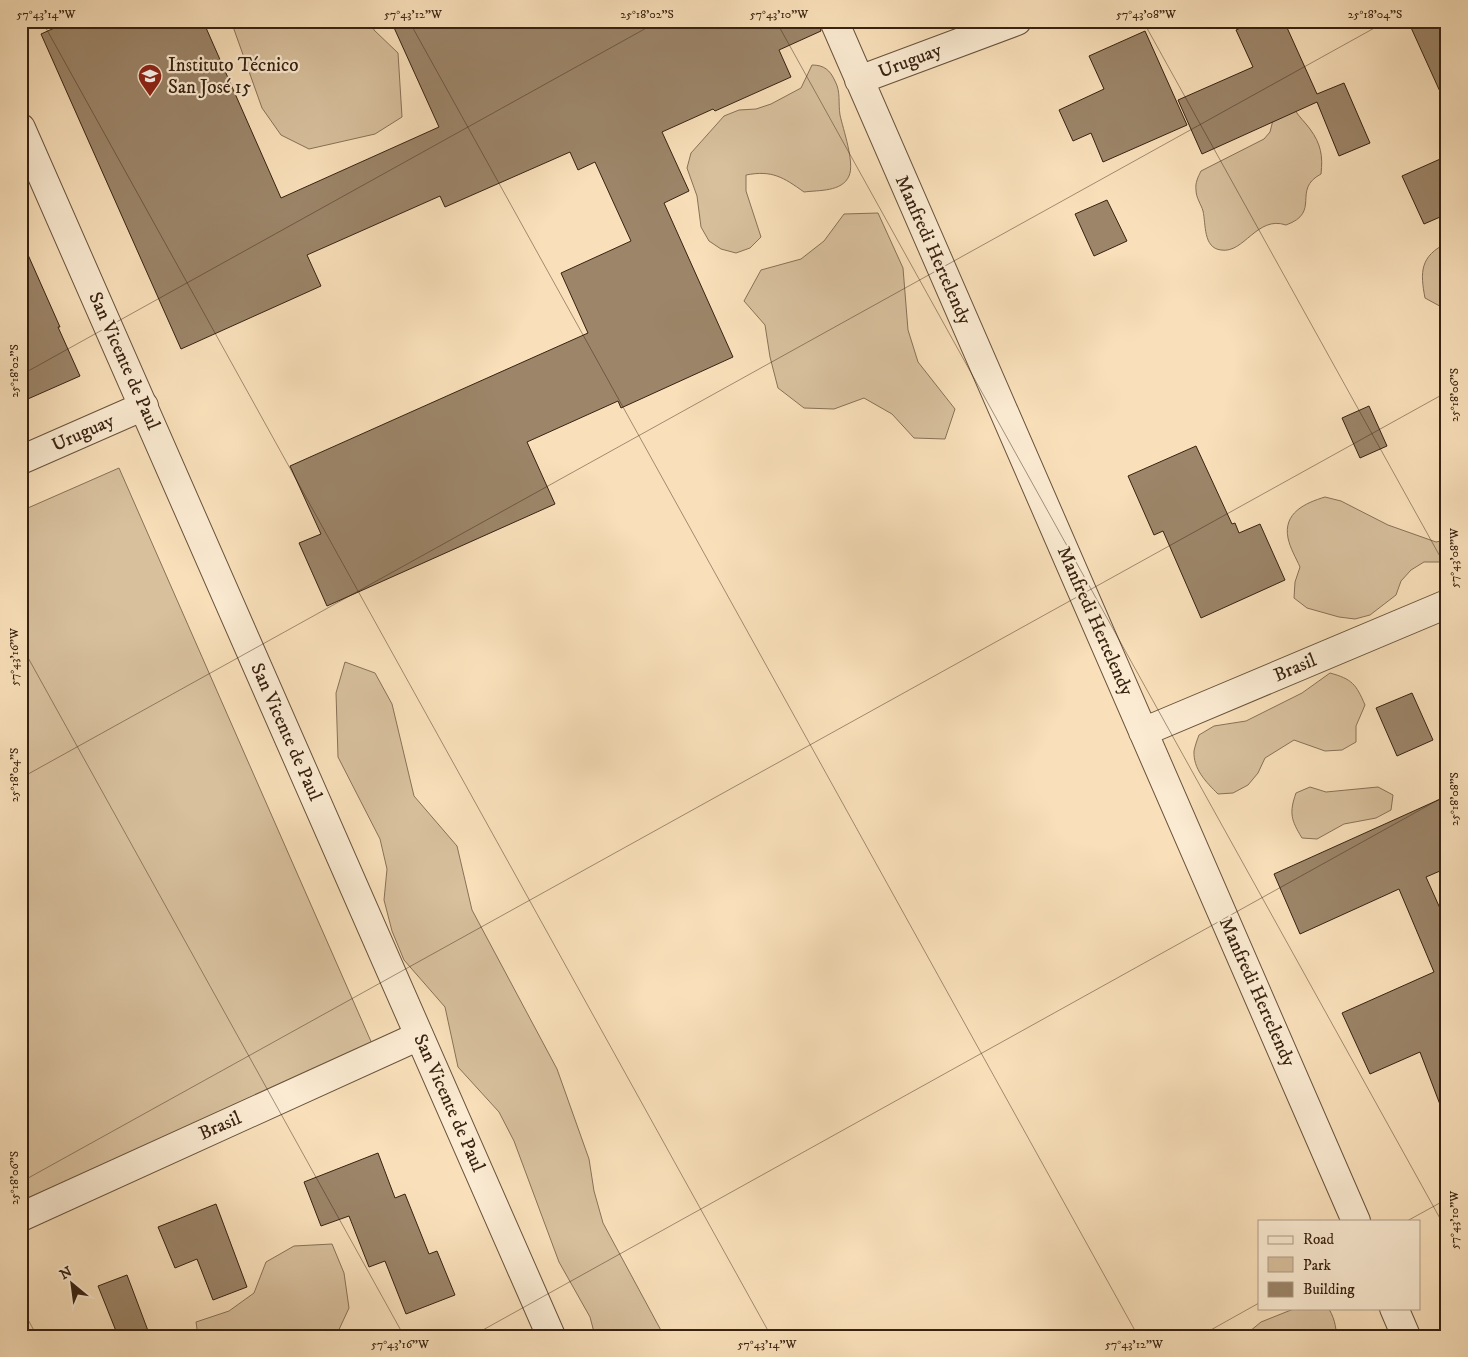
<svg xmlns="http://www.w3.org/2000/svg" width="1468" height="1357" font-family="'IM FELL DW Pica',serif">
	<style>
		.green { fill: #d8c09d; stroke: #887157 }
		.building { fill: #9c8569; stroke: #382211 }
		.lines { fill: none; stroke-linecap: round; stroke-linejoin: round }
		.minor-casing { stroke: #68523b; stroke-width: 30 }
		.tertiary-casing { stroke: #68523b; stroke-width: 30 }
		.minor { stroke: #fbebd2; stroke-width: 28 }
		.tertiary { stroke: #fbebd2; stroke-width: 28 }
		.ticks { fill: none; stroke: #382211; stroke-width: 1; stroke-opacity: 0.45 }
		.labels { text-anchor: middle; dominant-baseline: central; stroke-width: 4.5; stroke-linejoin: round; paint-order: stroke }
		.street-label { font-size: 19px; fill: #382211; stroke: #fbebd2 }
		.poi-label { font-size: 19px; fill: #382211; stroke: #fbebd2; text-anchor: start }
		.neatline { fill: none; stroke: #382211; stroke-width: 2 }
		.ticks-label { font-size: 12px; text-anchor: middle; fill: #382211 }
	</style>
	<rect width="100%" height="100%" fill="#f9e0ba"/>
	<filter id="stains"><feTurbulence type="fractalNoise" baseFrequency=".004" numOctaves="4"/><feColorMatrix values="0 0 0 0 .2 0 0 0 0 .09 0 0 0 0 .02 0 0 0 .5 -.17"/></filter>
	<radialGradient id="worn" r=".72"><stop offset=".6" stop-color="#630" stop-opacity="0"/><stop offset="1" stop-color="#630" stop-opacity=".3"/></radialGradient>
	<!-- green -->
	<path class="green" d="M 231,21 L 372,21 L 374,30 L 398,53 L 402,117 L 375,134 L 309,149 L 281,135 L 262,108 Z
		M 812,65 C 824,65 830,70 835,81 C 841,92 838,103 840,115 C 843,129 855,163 849,176 C 842,192 819,190 804,192 C 783,177 772,170 746,175 L 746,191 L 761,237 L 750,248 L 736,253 L 721,249 L 709,241 L 701,227 L 697,196 L 687,168 L 691,153 L 724,116 L 739,110 L 756,109 L 771,104 L 801,88 Z
		M 1295,110 C 1299,117 1305,122 1310,129 C 1321,144 1323,156 1321,174 C 1291,190 1322,212 1286,225 C 1257,215 1244,254 1221,250 C 1203,248 1206,224 1203,211 C 1201,204 1196,198 1196,190 C 1195,183 1198,177 1201,171 L 1264,139 L 1270,132 L 1274,116 Z
		M 878,213 L 903,268 L 908,330 L 918,362 L 955,409 L 945,439 L 914,438 L 892,414 L 864,398 L 834,409 L 804,408 L 778,388 L 770,357 L 765,325 L 744,301 L 761,270 L 801,259 L 824,241 L 844,214 Z
		M 1447,243 L 1447,310 L 1425,298 C 1420,272 1420,256 1447,243 Z
		M 119,468 L 373,1046 L 21,1201 L 21,511 Z
		M 1325,497 L 1341,501 L 1388,525 L 1436,542 L 1447,540 L 1447,562 L 1424,562 L 1411,570 L 1401,581 L 1396,595 L 1370,615 L 1355,619 L 1339,617 L 1307,608 L 1294,598 L 1295,582 L 1300,567 C 1296,558 1290,548 1288,538 C 1283,513 1305,503 1325,497 Z
		M 345,662 L 375,673 L 392,704 L 414,796 L 457,846 L 472,910 L 557,1069 L 589,1159 L 594,1191 L 603,1223 L 664,1336 L 595,1336 L 590,1317 L 559,1262 L 514,1141 L 499,1112 L 458,1067 L 445,1007 L 404,960 L 392,931 L 384,900 L 387,869 L 380,839 L 338,757 L 336,693 Z
		M 1330,673 C 1352,679 1356,684 1365,705 L 1356,726 L 1356,742 L 1342,750 L 1325,751 L 1294,740 L 1265,758 L 1258,773 L 1248,785 L 1233,793 L 1218,794 C 1206,782 1193,769 1194,751 C 1195,746 1197,740 1199,735 L 1214,726 L 1246,721 L 1302,693 Z
		M 1310,787 L 1326,792 L 1378,787 L 1393,795 L 1391,810 L 1376,818 L 1344,824 L 1317,839 L 1302,838 C 1291,820 1289,813 1296,793 Z
		M 332,1244 L 344,1273 L 349,1308 L 336,1336 L 198,1336 L 196,1322 L 229,1311 L 254,1293 L 266,1262 L 294,1246 Z
		M 1296,1308 L 1328,1308 C 1333,1314 1337,1328 1336,1336 L 1244,1336 L 1261,1322 Z"/>
	<!-- building -->
	<path class="building" d="M 70,21 L 203,21 L 281,198 L 439,127 L 391,21 L 819,21 L 821,31 L 779,50 L 791,77 L 715,111 L 713,109 L 662,132 L 689,191 L 664,203 L 733,357 L 621,408 L 618,401 L 527,442 L 555,504 L 327,606 L 299,543 L 321,534 L 290,466 L 588,333 L 561,273 L 631,241 L 595,162 L 578,170 L 570,152 L 445,207 L 440,196 L 307,255 L 321,286 L 181,349 L 41,34 Z
		M 1257,21 L 1284,21 L 1317,94 L 1344,83 L 1370,143 L 1339,156 L 1317,102 L 1202,154 L 1178,100 L 1253,67 L 1236,30 Z
		M 1408,21 L 1447,21 L 1447,107 Z
		M 1145,31 L 1187,125 L 1103,162 L 1091,133 L 1073,141 L 1059,110 L 1104,89 L 1089,56 Z
		M 1447,156 L 1447,214 L 1424,224 L 1402,176 Z
		M 1107,200 L 1127,241 L 1094,256 L 1075,214 Z
		M 21,239 L 60,327 L 58,327 L 80,376 L 21,402 Z
		M 1369,406 L 1387,446 L 1360,458 L 1342,418 Z
		M 1196,446 L 1232,524 L 1235,523 L 1239,533 L 1260,524 L 1285,580 L 1201,618 L 1163,531 L 1154,535 L 1128,476 Z
		M 1412,693 L 1433,740 L 1397,756 L 1376,708 Z
		M 1447,796 L 1447,868 L 1426,877 L 1447,924 L 1447,1115 L 1444,1115 L 1420,1052 L 1370,1074 L 1342,1013 L 1434,972 L 1399,889 L 1300,934 L 1274,874 Z
		M 378,1153 L 395,1198 L 405,1194 L 429,1254 L 437,1251 L 455,1295 L 406,1314 L 385,1261 L 369,1267 L 349,1216 L 321,1226 L 304,1182 Z
		M 216,1204 L 247,1287 L 213,1300 L 197,1259 L 175,1268 L 158,1227 Z
		M 127,1275 L 150,1336 L 118,1336 L 98,1286 Z"/>
	<g class="lines">
		<defs>
			<path id="minor" d="M 834,21 L 1356,1221
				M 859,80 L 1017,21
				M 21,460 L 144,406
				M 1143,732 L 1447,604
				M 21,1217 L 419,1036
				M 1394,1308 L 1406,1336"/>
			<path id="tertiary" d="M 21,128 L 551,1336"/>
		</defs>
		<!-- minor casing -->
		<use href="#minor" class="minor-casing"/>
		<!-- tertiary casing -->
		<use href="#tertiary" class="tertiary-casing"/>
		<!-- minor -->
		<use href="#minor" class="minor"/>
		<!-- tertiary -->
		<use href="#tertiary" class="tertiary"/>
	</g>
	<!-- ticks -->
	<path class="ticks" d="M 42,21 L 771,1336M 409,21 L 1138,1336M 776,21 L 1447,1231M 1143,21 L 1447,569M 21,375 L 659,21M 21,645 L 404,1336M 21,778 L 1387,21M 21,1182 L 1447,392M 1407,1221 L 1447,1199M 21,1307 L 37,1336M 472,1336 L 1447,795M 1200,1336 L 1259,1303"/>
	<!-- icons -->
	<defs>
		<symbol id="school-pin" viewBox="-11 -11 22 30"><path d="M0 17L-7.5 6A9.5 9.5 0 1 1 7.5 6Z" fill="#8f2418" stroke="#fbebd2"/><path d="M0-5L7-2L0 1L-7-2ZM-4 1L0 2.5L4 1V4Q0 6-4 4Z" fill="#fff"/></symbol>
	</defs>
	<g fill-rule="evenodd">
		<use href="#school-pin" x="136" y="62" width="28" height="38"/>
	</g>
	<g class="labels">
		<!-- street labels -->
		<g class="street-label">
			<text transform="translate(910 61) rotate(-21)">Uruguay</text>
			<text transform="translate(933 250) rotate(66)">Manfredi Hertelendy</text>
			<text transform="translate(124 361) rotate(66)">San Vicente de Paul</text>
			<text transform="translate(83 433) rotate(-24)">Uruguay</text>
			<text transform="translate(1095 621) rotate(66)">Manfredi Hertelendy</text>
			<text transform="translate(1295 668) rotate(-23)">Brasil</text>
			<text transform="translate(286 732) rotate(66)">San Vicente de Paul</text>
			<text transform="translate(1257 992) rotate(66)">Manfredi Hertelendy</text>
			<text transform="translate(449 1103) rotate(66)">San Vicente de Paul</text>
			<text transform="translate(220 1126) rotate(-24)">Brasil</text>
		</g>
		<!-- poi labels -->
		<g class="poi-label">
			<text x="168" y="65">Instituto Técnico<tspan x="168" dy="22">San José 15</tspan></text>
		</g>
	</g>
	<!-- margin -->
	<rect width="1468" height="1357" fill="none" stroke="#f9e0ba" stroke-width="55"/>
	<!-- legend -->
	<rect x="1258" y="1220" width="162" height="90" fill="#fbebd2" stroke="#ad9b85"/>
	<rect x="1268" y="1236" width="25" height="8" fill="#fbebd2" stroke="#ad9b85"/>
	<text x="1303" y="1244" font-size="15" fill="#382211">Road</text>
	<rect x="1268" y="1257" width="25" height="15" fill="#d8c09d" stroke="#ad9b85"/>
	<text x="1303" y="1270" font-size="15" fill="#382211">Park</text>
	<rect x="1268" y="1282" width="25" height="15" fill="#9c8569" stroke="#ad9b85"/>
	<text x="1303" y="1294" font-size="15" fill="#382211">Building</text>
	<!-- north arrow -->
	<g transform="translate(72 1284) rotate(331)" stroke="#fbebd2" stroke-width="4" paint-order="stroke">
	<path d="M0-4L9 19L0 12L-9 19Z" fill="#382211"/>
	<text y="-8" font-size="14" font-weight="bold" text-anchor="middle" fill="#382211">N</text>
	</g>
	<rect x="28" y="28" width="1412" height="1302" class="neatline"/>
	<g class="ticks-label">
		<text x="46" y="18">57°43'14"W</text>
		<text x="413" y="18">57°43'12"W</text>
		<text x="647" y="18">25°18'02"S</text>
		<text x="779" y="18">57°43'10"W</text>
		<text x="1146" y="18">57°43'08"W</text>
		<text x="1375" y="18">25°18'04"S</text>
		<text transform="translate(14 371) rotate(-90)" y="4">25°18'02"S</text>
		<text transform="translate(1454 395) rotate(-90)" y="4">25°18'06"S</text>
		<text transform="translate(1454 558) rotate(-90)" y="4">57°43'08"W</text>
		<text transform="translate(14 657) rotate(-90)" y="4">57°43'16"W</text>
		<text transform="translate(14 775) rotate(-90)" y="4">25°18'04"S</text>
		<text transform="translate(1454 799) rotate(-90)" y="4">25°18'08"S</text>
		<text transform="translate(14 1178) rotate(-90)" y="4">25°18'06"S</text>
		<text transform="translate(1454 1220) rotate(-90)" y="4">57°43'10"W</text>
		<text x="400" y="1348">57°43'16"W</text>
		<text x="767" y="1348">57°43'14"W</text>
		<text x="1134" y="1348">57°43'12"W</text>
	</g>
	<rect width="100%" height="100%" filter="url(#stains)"/>
	<rect width="100%" height="100%" fill="url(#worn)"/>
</svg>
